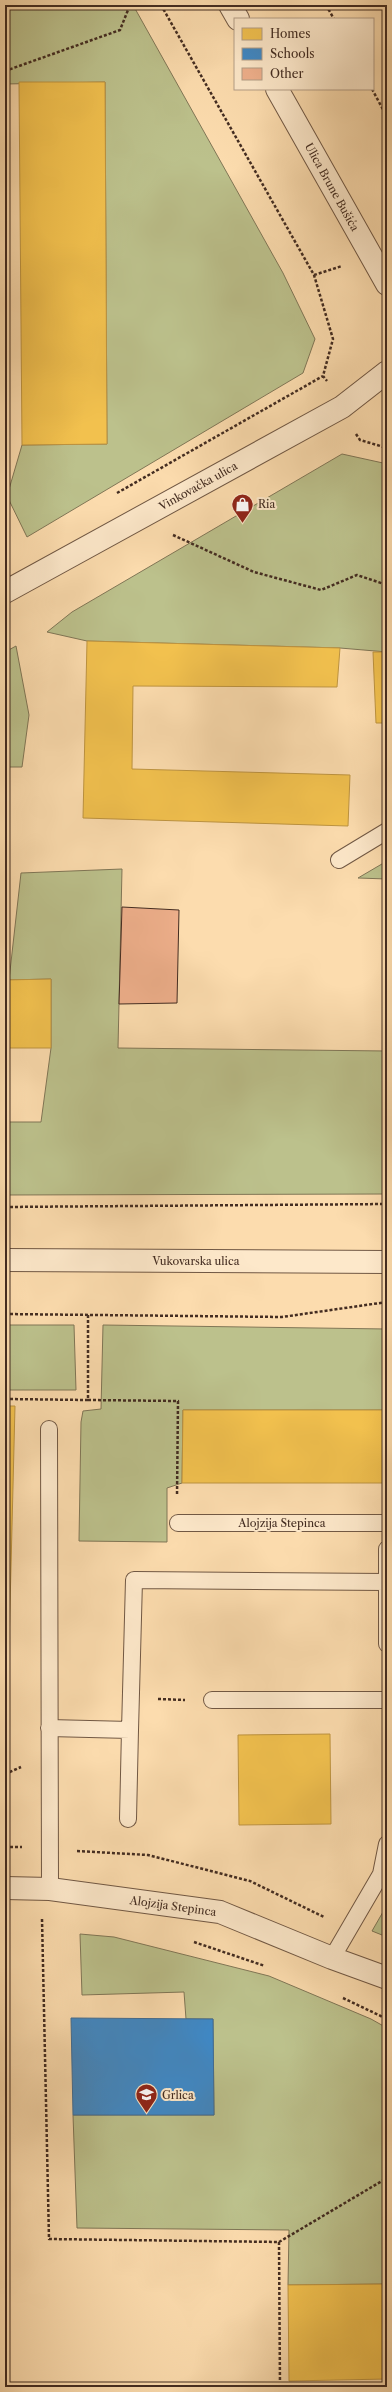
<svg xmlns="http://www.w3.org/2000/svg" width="392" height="2392" font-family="'Libre Caslon Text',serif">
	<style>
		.green { fill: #bcc18c; stroke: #807656 }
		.homes { fill: #f2c14e; stroke: #be9440 }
		.schools { fill: #3f88c5; stroke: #406c94 }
		.building { fill: #eeaf8b; stroke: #432c21 }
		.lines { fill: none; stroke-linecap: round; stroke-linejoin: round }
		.service-casing { stroke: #715844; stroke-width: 18 }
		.minor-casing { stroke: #715844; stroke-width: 24 }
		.tertiary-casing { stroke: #715844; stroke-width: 24 }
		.path { stroke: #432c21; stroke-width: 2.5; stroke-dasharray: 3 2; stroke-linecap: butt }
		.service { stroke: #fde8ca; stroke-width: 16 }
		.minor { stroke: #fde8ca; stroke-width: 22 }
		.tertiary { stroke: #fde8ca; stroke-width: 22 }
		.labels { text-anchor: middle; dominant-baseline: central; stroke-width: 4; stroke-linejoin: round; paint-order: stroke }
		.street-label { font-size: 11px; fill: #432c21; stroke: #fde8ca }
		.poi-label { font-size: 11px; fill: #432c21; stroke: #fde8ca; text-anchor: start }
	</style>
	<rect width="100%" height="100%" fill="#fcdcae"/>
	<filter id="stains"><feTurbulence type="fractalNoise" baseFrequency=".005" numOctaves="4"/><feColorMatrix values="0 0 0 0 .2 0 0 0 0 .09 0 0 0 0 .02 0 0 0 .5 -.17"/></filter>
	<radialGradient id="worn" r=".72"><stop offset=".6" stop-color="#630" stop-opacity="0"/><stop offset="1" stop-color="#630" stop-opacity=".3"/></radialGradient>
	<!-- green -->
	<path class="green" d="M 5,5 L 133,5 L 283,273 L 315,339 L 303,373 L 27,537 L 7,496 L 22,445 L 107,444 L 105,82 L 5,84 Z
		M 342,454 L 383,463 L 387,470 L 387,652 L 340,648 L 87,641 L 47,632 L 72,612 Z
		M 16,646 L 29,715 L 22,767 L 5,767 L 5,652 Z
		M 387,861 L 387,879 L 358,878 Z
		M 122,869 L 118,1048 L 387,1051 L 387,1194 L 5,1195 L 5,1122 L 41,1122 L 51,1048 L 51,979 L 9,980 L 21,873 Z
		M 5,1325 L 74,1325 L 76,1390 L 5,1390 Z
		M 103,1325 L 387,1329 L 387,1410 L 183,1410 L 182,1483 L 167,1488 L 167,1542 L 79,1541 L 81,1422 L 83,1411 L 101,1409 Z
		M 387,1905 L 387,1937 L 372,1931 Z
		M 80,1934 L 114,1937 L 269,1976 L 371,2019 L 387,2028 L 387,2284 L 288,2285 L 289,2230 L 77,2228 L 73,2115 L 214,2115 L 213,2019 L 186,2019 L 184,1992 L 82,1995 Z"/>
	<!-- homes -->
	<path class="homes" d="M 19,82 L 105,82 L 107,444 L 22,445 Z
		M 87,641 L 340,648 L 337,687 L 133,686 L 132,769 L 350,775 L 348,826 L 83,818 Z
		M 373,652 L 387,652 L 387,723 L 376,723 Z
		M 5,831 L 9,980 L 5,980 Z
		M 51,979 L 51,1048 L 5,1048 L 5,980 Z
		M 5,1406 L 15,1406 L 7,1728 L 5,1728 Z
		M 183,1410 L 387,1410 L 387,1483 L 182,1483 Z
		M 330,1734 L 331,1824 L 239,1825 L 238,1735 Z
		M 387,2284 L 387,2379 L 289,2381 L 288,2285 Z"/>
	<!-- schools -->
	<path class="schools" d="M 71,2018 L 213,2019 L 214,2115 L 73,2115 Z"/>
	<!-- building -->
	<path class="building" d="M 122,907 L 179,910 L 177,1003 L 119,1004 Z"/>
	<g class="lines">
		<defs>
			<path id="service" d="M 339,860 L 387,831
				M 49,1429 L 50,1889
				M 178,1523 L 387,1523
				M 387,1549 L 387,1644
				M 212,1700 L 387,1700
				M 49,1728 L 130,1730 L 128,1819
				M 130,1730 L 134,1580 L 386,1582
				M 332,1958 L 381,1874 L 387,1844"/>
			<path id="minor" d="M 5,592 L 342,407 L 387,372
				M 5,1888 L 50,1889 L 220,1912 L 332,1958 L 387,1978"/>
			<path id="tertiary" d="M 230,5 L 238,19
				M 277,89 L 387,284
				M 5,1260 L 387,1262"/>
		</defs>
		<!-- service casing -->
		<use href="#service" class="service-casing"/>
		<!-- minor casing -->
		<use href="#minor" class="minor-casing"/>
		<!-- tertiary casing -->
		<use href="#tertiary" class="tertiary-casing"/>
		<!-- path -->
		<path class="path" d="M 161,5 L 314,275 L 333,339 L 323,376 L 327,381
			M 326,5 L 334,19
			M 5,59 L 5,71
			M 5,71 L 120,30 L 130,5
			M 372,89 L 387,117
			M 314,275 L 342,266
			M 356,434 L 360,440 L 387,448
			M 117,493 L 323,376
			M 173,535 L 254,572 L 321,590 L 357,575 L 387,585
			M 5,1207 L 387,1204
			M 5,1314 L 282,1317 L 387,1302
			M 5,1399 L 88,1400 L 88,1315
			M 88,1400 L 178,1401 L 177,1496
			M 158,1699 L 185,1700
			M 5,1774 L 21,1767
			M 5,1847 L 22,1847
			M 77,1851 L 148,1855 L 250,1881 L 324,1917
			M 42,1919 L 49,2239 L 279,2242 L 280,2387
			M 194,1942 L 265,1966
			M 343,1998 L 387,2019
			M 279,2242 L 387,2178"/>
		<!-- service -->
		<use href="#service" class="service"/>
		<!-- minor -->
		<use href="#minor" class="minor"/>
		<!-- tertiary -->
		<use href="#tertiary" class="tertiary"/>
	</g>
	<!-- icons -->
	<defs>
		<symbol id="shop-pin" viewBox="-11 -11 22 30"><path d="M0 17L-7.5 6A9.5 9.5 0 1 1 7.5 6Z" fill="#8f2418" stroke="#fde8ca"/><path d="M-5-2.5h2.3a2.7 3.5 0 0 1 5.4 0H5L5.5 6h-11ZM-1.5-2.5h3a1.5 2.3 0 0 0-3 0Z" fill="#fff"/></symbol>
		<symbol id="school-pin" viewBox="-11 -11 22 30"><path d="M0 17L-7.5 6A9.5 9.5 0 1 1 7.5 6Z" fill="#8f2418" stroke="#fde8ca"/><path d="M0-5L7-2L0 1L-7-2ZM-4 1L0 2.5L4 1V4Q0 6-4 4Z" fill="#fff"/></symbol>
	</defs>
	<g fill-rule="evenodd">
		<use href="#shop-pin" x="230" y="492" width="25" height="34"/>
		<use href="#school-pin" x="134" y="2082" width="25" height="34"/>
	</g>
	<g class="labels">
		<!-- street labels -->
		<g class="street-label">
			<text transform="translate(332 187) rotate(61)">Ulica Brune Bušića</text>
			<text transform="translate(198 486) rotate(-29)">Vinkovačka ulica</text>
			<text x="196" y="1261">Vukovarska ulica</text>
			<text x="282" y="1523">Alojzija Stepinca</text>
			<text transform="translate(173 1906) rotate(8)">Alojzija Stepinca</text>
		</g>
		<!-- poi labels -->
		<g class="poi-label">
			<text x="258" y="504">Ria</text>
			<text x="162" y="2095">Grlica</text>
		</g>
	</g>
	<!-- margin -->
	<rect width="392" height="2392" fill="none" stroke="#fcdcae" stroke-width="20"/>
	<rect x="6" y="6" width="380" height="2380" fill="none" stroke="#432c21" stroke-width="2"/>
	<rect x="10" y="10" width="372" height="2372" fill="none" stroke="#432c21"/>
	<!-- legend -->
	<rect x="234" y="18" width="140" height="72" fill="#fde8ca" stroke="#b39d86"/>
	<rect x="242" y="28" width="20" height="12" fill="#f2c14e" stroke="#b39d86"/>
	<text x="270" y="38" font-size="12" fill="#432c21">Homes</text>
	<rect x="242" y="48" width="20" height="12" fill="#3f88c5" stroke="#b39d86"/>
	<text x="270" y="58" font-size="12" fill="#432c21">Schools</text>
	<rect x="242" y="68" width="20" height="12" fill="#eeaf8b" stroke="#b39d86"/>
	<text x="270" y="78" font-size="12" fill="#432c21">Other</text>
	<rect width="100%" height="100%" filter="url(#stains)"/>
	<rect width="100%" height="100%" fill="url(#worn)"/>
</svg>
